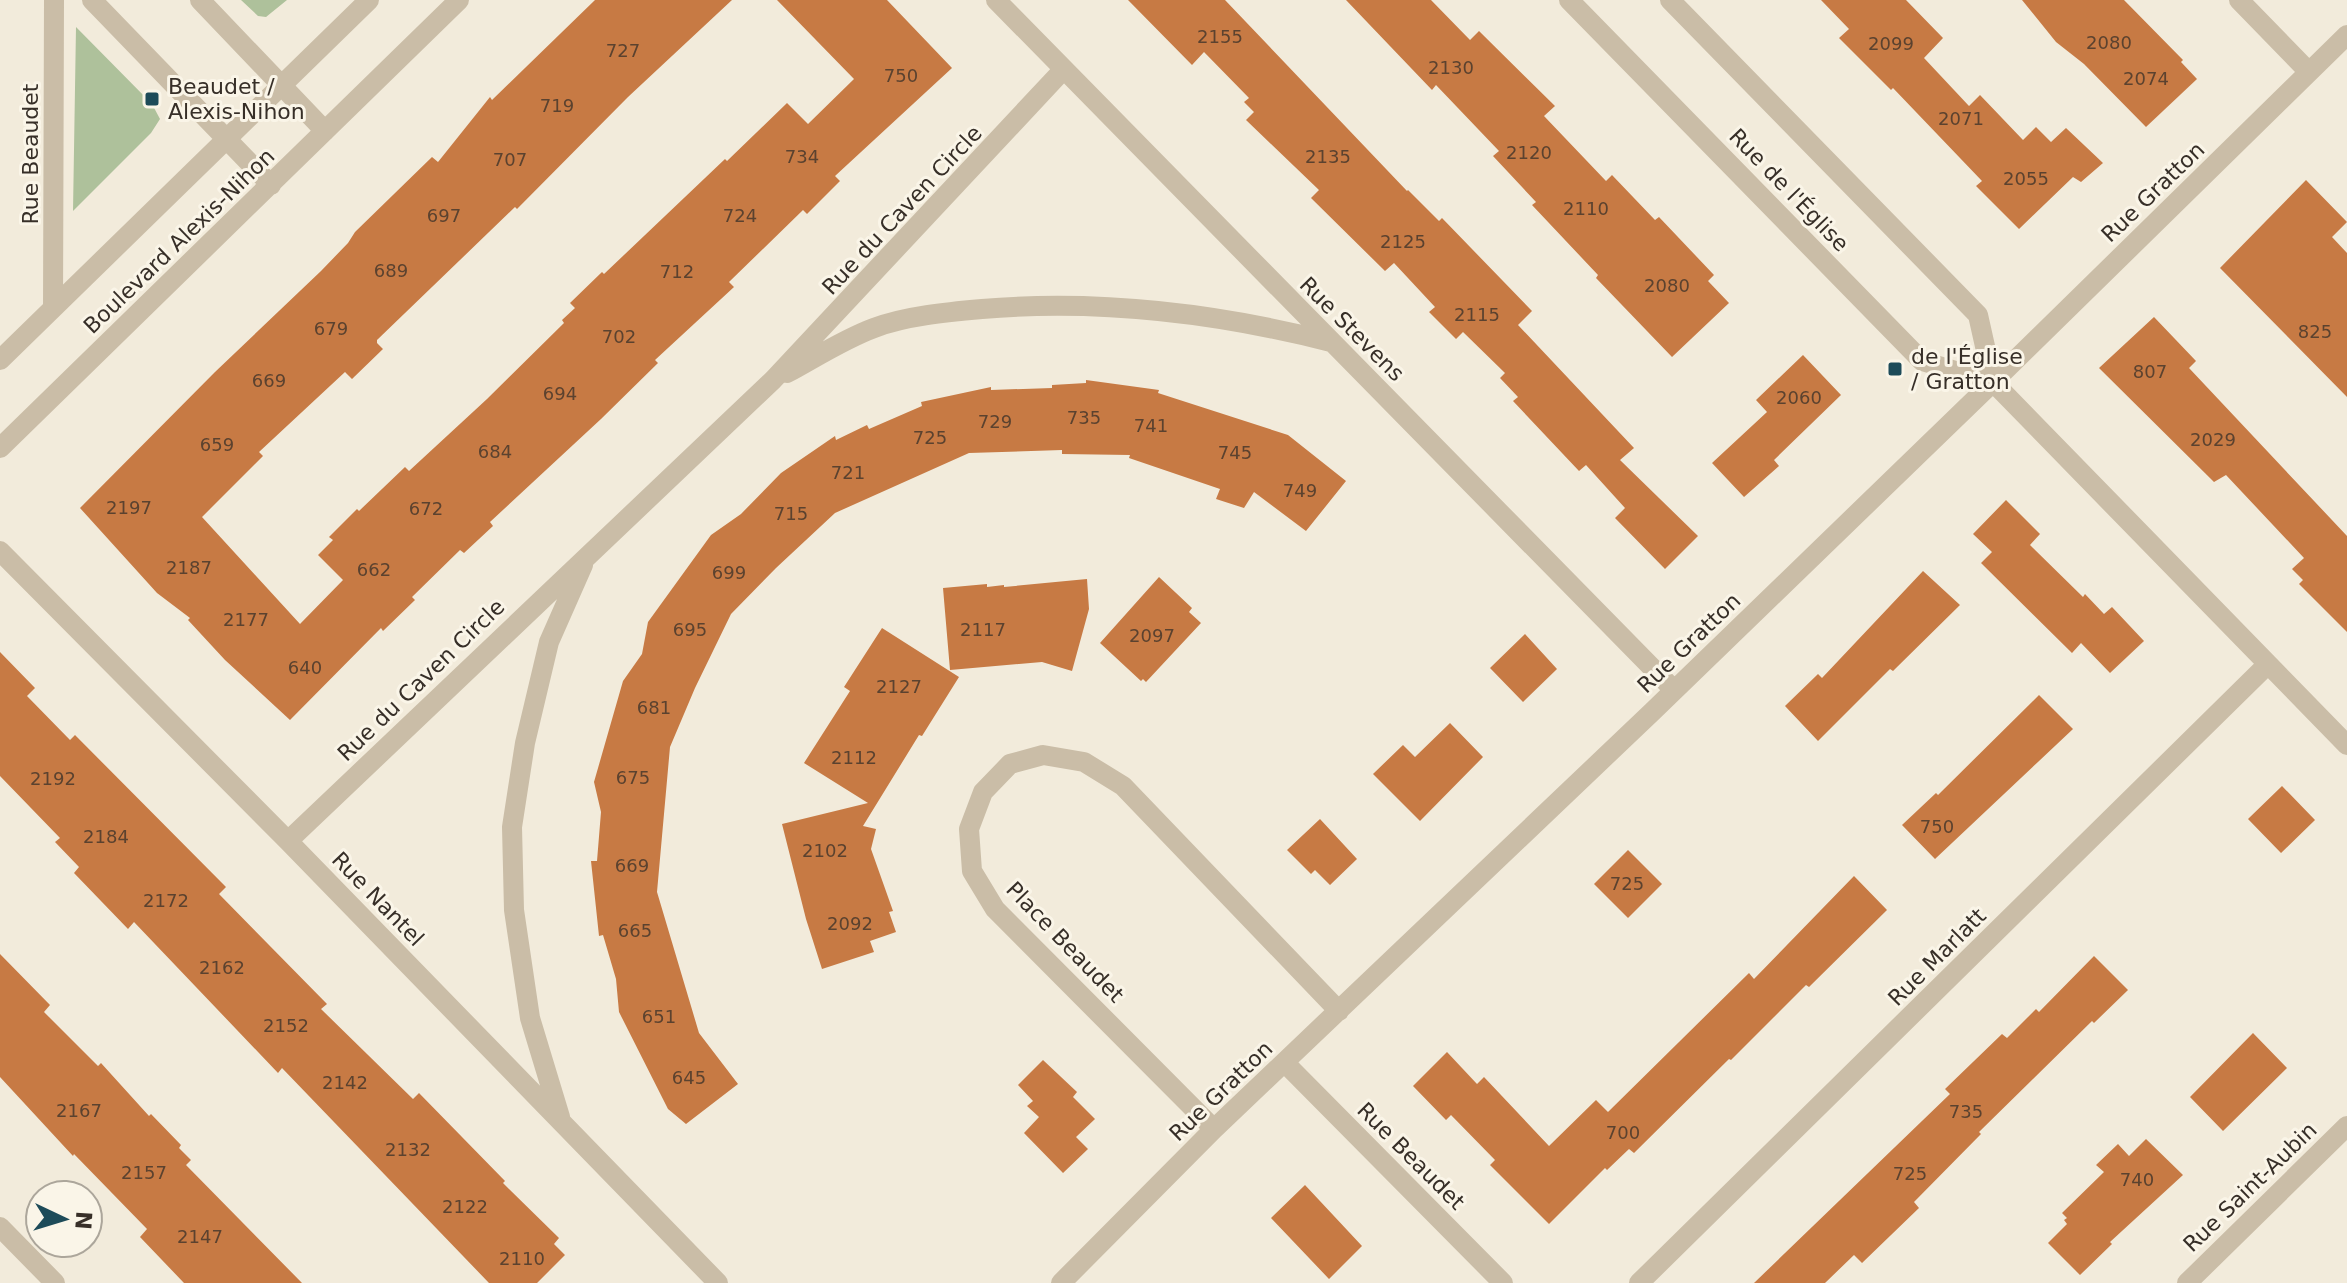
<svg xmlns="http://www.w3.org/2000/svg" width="2347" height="1283" font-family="'DejaVu Sans',sans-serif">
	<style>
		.green { fill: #aec19b }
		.building { fill: #c77a44 }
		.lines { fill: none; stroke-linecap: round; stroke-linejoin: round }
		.minor { stroke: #cabda7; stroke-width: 20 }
		.poi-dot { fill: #1d4b59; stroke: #faf5e8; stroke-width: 3 }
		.labels { text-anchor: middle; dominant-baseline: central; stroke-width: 6; stroke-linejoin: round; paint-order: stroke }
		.number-label { font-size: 18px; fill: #5b422f }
		.poi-label { font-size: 22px; fill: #372f28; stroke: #faf5e8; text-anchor: start }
		.street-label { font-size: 22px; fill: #372f28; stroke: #faf5e8 }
	</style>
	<rect width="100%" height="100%" fill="#f2ebdb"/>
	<!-- green -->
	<path class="green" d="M 241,0 L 287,0 L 266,17 L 258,16 Z
		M 76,27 L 152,104 L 160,119 L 151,133 L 73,211 Z"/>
	<!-- building -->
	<path class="building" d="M 595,0 L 732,0 L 628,97 L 517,209 L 515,207 L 377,340 L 377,343 L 383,349 L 352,379 L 345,372 L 259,452 L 263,456 L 202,517 L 300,624 L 343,580 L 318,555 L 333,540 L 329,537 L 357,509 L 359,511 L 405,467 L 409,471 L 487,399 L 564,323 L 562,320 L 575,308 L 570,303 L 602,272 L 604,274 L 725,159 L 727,161 L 787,103 L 808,124 L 854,79 L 777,0 L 887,0 L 952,68 L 835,176 L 840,181 L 807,214 L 803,210 L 729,282 L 734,287 L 655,360 L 658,363 L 601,419 L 490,522 L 493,526 L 464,553 L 460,550 L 412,597 L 415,600 L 383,631 L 381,628 L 290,720 L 225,660 L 188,620 L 190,618 L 157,593 L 80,508 L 215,372 L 321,271 L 348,243 L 355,232 L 432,157 L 438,162 L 490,97 L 492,100 Z
		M 1128,0 L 1225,0 L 1407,191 L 1408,190 L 1439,221 L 1442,218 L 1532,311 L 1518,325 L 1634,448 L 1620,460 L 1698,536 L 1665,569 L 1615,518 L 1625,508 L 1586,465 L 1579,471 L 1513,401 L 1518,397 L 1500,378 L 1505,373 L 1463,332 L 1456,339 L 1429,312 L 1435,307 L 1394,263 L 1385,271 L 1311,198 L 1319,190 L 1246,120 L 1254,112 L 1244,102 L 1249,98 L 1204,52 L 1192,65 Z
		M 1346,0 L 1431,0 L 1470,40 L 1479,31 L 1555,106 L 1544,116 L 1606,181 L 1612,175 L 1655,220 L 1659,217 L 1714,275 L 1708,281 L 1729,303 L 1672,357 L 1596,278 L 1598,275 L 1532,205 L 1536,202 L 1493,156 L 1499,151 L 1436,85 L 1432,90 Z
		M 1821,0 L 1906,0 L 1943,38 L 1924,58 L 1969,106 L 1980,95 L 2023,140 L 2036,127 L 2051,142 L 2066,128 L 2103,163 L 2081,182 L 2073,177 L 2019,229 L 1976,186 L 1982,181 L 1893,88 L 1891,90 L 1839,38 L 1849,29 Z
		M 2022,0 L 2124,0 L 2183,60 L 2181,62 L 2197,79 L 2146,127 L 2084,64 L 2056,42 Z
		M 2306,180 L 2347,222 L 2332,237 L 2347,253 L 2347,397 L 2220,268 Z
		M 2154,317 L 2196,361 L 2189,368 L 2347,536 L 2347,632 L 2299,584 L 2303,580 L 2292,569 L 2304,558 L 2226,475 L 2214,482 L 2099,368 Z
		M 1803,355 L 1841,395 L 1774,460 L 1779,466 L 1744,497 L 1712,463 L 1767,412 L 1756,400 Z
		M 1086,380 L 1159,390 L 1158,393 L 1288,435 L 1346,481 L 1306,531 L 1254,492 L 1244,508 L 1216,499 L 1220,489 L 1129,458 L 1130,455 L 1062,454 L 1062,450 L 969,453 L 835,513 L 776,568 L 731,614 L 695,688 L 670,747 L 657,892 L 699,1033 L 738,1084 L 686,1124 L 668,1109 L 619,1012 L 616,979 L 603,935 L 599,936 L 591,861 L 597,861 L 601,812 L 594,782 L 623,681 L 642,654 L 648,622 L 711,535 L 741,514 L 781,473 L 835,436 L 836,440 L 867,425 L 869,429 L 922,406 L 921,402 L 991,387 L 991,390 L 1052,388 L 1052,385 L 1086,383 Z
		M 2006,500 L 2040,534 L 2030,545 L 2083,597 L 2085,594 L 2104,614 L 2112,607 L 2144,641 L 2110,673 L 2081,643 L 2072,653 L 1981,563 L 1992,552 L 1973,534 Z
		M 1923,571 L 1960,605 L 1893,671 L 1890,669 L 1818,741 L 1785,706 L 1818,674 L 1822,678 Z
		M 1159,577 L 1192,608 L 1189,612 L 1201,623 L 1146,682 L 1143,679 L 1141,681 L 1100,643 Z
		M 1087,579 L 1089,609 L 1072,671 L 1042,662 L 950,670 L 943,588 L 987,584 L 987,587 L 1004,585 L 1004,587 Z
		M 882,628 L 959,677 L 922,736 L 919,735 L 863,826 L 876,829 L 871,849 L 893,911 L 889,912 L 896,932 L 870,941 L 874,952 L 822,969 L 806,919 L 782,824 L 868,803 L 804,763 L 850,691 L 844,687 Z
		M 1525,634 L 1557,669 L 1523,702 L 1490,668 Z
		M 0,652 L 35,688 L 27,696 L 70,740 L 75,735 L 226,887 L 219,894 L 327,1004 L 321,1009 L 413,1099 L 419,1093 L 505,1181 L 503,1183 L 559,1238 L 554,1244 L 565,1255 L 537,1283 L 489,1283 L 282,1068 L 278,1073 L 134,922 L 128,929 L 74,873 L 79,867 L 55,842 L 60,838 L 0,776 Z
		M 2039,695 L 2073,729 L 1935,859 L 1902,825 L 1936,793 L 1938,795 Z
		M 1450,723 L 1483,757 L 1420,821 L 1373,774 L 1403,745 L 1415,757 Z
		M 2282,786 L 2315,820 L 2281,853 L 2248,819 Z
		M 1320,819 L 1357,859 L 1330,885 L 1315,870 L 1311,874 L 1287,850 Z
		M 1628,850 L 1662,884 L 1628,918 L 1594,884 Z
		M 1854,876 L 1887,910 L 1809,987 L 1806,985 L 1731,1060 L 1729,1059 L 1634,1153 L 1629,1149 L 1607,1170 L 1605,1168 L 1549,1224 L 1490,1165 L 1495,1160 L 1451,1115 L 1446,1120 L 1413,1086 L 1447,1052 L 1477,1084 L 1484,1077 L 1549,1146 L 1596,1100 L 1608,1112 L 1749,973 L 1754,979 Z
		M 0,954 L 50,1005 L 44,1012 L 98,1066 L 101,1063 L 149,1116 L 151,1114 L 181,1145 L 179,1148 L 191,1160 L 186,1165 L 302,1283 L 184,1283 L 140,1237 L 147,1229 L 74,1154 L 73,1156 L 0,1077 Z
		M 2094,956 L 2128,990 L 2094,1023 L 2092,1021 L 1979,1132 L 1981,1134 L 1914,1202 L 1919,1208 L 1862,1263 L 1854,1255 L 1825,1283 L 1754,1283 L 1950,1094 L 1945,1089 L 2002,1034 L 2007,1038 L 2036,1009 L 2039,1012 Z
		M 2253,1033 L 2287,1068 L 2223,1131 L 2190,1097 Z
		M 1043,1060 L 1077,1092 L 1073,1097 L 1095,1119 L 1076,1137 L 1088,1149 L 1063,1173 L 1024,1133 L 1039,1117 L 1027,1106 L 1033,1101 L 1018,1085 Z
		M 2146,1139 L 2183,1175 L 2110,1242 L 2112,1244 L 2080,1275 L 2048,1243 L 2067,1224 L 2064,1220 L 2067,1218 L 2062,1213 L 2104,1172 L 2096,1165 L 2118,1144 L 2129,1156 Z
		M 1305,1185 L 1362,1246 L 1329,1279 L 1271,1218 Z"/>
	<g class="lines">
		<!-- minor -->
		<path class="minor" d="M 92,0 L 271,185
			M 200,0 L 325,131
			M 996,0 L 1674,690
			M 1569,0 L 1922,361 L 1993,382
			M 1670,0 L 1978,315 L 1993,382 L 2347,745
			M 2239,0 L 2309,72
			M 53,308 L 54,0
			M 0,360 L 369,0
			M 787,373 C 815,358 844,339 874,328 C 905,316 948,312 982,309 C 1100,299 1216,313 1331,342
			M 0,448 L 459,0
			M 0,551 L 288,841 L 718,1283
			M 288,841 L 773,380 L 1063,70
			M 1285,1063 L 1503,1283
			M 560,1117 L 530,1018 L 514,910 L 512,827 L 525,743 L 549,642 L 583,565
			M 1214,1129 L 995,909 L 972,871 L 969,829 L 983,792 L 1010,764 L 1043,755 L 1084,762 L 1123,786 L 1339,1011
			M 0,1227 L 55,1283
			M 1061,1283 L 1214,1129 L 1652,712 L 1993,382 L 2347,35
			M 1639,1283 L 2268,664
			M 2187,1283 L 2347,1126"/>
	</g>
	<!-- markers -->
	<g class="poi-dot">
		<rect x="144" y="91" width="16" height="16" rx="4"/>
		<rect x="1887" y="361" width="16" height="16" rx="4"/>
	</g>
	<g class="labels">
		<!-- number labels -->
		<g class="number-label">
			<text x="1220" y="36">2155</text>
			<text x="2109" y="42">2080</text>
			<text x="1891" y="43">2099</text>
			<text x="623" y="50">727</text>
			<text x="1451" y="67">2130</text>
			<text x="901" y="75">750</text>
			<text x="2146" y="78">2074</text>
			<text x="557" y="105">719</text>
			<text x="1961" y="118">2071</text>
			<text x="1529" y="152">2120</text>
			<text x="802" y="156">734</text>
			<text x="1328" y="156">2135</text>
			<text x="510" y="159">707</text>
			<text x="2026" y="178">2055</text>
			<text x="1586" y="208">2110</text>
			<text x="444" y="215">697</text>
			<text x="740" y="215">724</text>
			<text x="1403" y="241">2125</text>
			<text x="391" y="270">689</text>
			<text x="677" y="271">712</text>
			<text x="1667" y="285">2080</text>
			<text x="1477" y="314">2115</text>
			<text x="331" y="328">679</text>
			<text x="2315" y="331">825</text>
			<text x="619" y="336">702</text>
			<text x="2150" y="371">807</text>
			<text x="269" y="380">669</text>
			<text x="560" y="393">694</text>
			<text x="1799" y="397">2060</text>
			<text x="1084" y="417">735</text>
			<text x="995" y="421">729</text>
			<text x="1151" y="425">741</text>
			<text x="930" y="437">725</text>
			<text x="2213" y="439">2029</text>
			<text x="217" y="444">659</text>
			<text x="495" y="451">684</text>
			<text x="1235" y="452">745</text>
			<text x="848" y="472">721</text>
			<text x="1300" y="490">749</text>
			<text x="129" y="507">2197</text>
			<text x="426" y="508">672</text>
			<text x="791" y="513">715</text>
			<text x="189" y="567">2187</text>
			<text x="374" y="569">662</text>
			<text x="729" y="572">699</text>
			<text x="246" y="619">2177</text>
			<text x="690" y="629">695</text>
			<text x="983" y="629">2117</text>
			<text x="1152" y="635">2097</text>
			<text x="305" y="667">640</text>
			<text x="899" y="686">2127</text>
			<text x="654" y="707">681</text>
			<text x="854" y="757">2112</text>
			<text x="633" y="777">675</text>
			<text x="53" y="778">2192</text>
			<text x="1937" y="826">750</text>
			<text x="106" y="836">2184</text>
			<text x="825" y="850">2102</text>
			<text x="632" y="865">669</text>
			<text x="1627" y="883">725</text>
			<text x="166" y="900">2172</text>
			<text x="850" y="923">2092</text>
			<text x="635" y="930">665</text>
			<text x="222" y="967">2162</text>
			<text x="659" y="1016">651</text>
			<text x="286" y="1025">2152</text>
			<text x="689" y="1077">645</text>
			<text x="345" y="1082">2142</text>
			<text x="79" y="1110">2167</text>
			<text x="1966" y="1111">735</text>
			<text x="1623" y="1132">700</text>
			<text x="408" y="1149">2132</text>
			<text x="144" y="1172">2157</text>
			<text x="1910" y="1173">725</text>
			<text x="2137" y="1179">740</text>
			<text x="465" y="1206">2122</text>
			<text x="200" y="1236">2147</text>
			<text x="522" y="1258">2110</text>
		</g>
		<!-- poi labels -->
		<g class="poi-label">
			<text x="168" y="86">Beaudet /<tspan x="168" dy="25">Alexis-Nihon</tspan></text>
			<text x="1911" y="356">de l'Église<tspan x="1911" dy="25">/ Gratton</tspan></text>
		</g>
		<!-- street labels -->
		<g class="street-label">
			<text transform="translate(30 154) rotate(-90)">Rue Beaudet</text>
			<text transform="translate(1789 190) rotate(46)">Rue de l'Église</text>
			<text transform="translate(2153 192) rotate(-44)">Rue Gratton</text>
			<text transform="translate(902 210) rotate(-47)">Rue du Caven Circle</text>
			<text transform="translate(179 241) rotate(-44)">Boulevard Alexis-Nihon</text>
			<text transform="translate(1352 329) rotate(45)">Rue Stevens</text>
			<text transform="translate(1689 643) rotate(-44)">Rue Gratton</text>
			<text transform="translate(421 680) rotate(-44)">Rue du Caven Circle</text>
			<text transform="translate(378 899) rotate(46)">Rue Nantel</text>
			<text transform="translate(1065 942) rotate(46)">Place Beaudet</text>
			<text transform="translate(1937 957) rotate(-45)">Rue Marlatt</text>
			<text transform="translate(1221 1091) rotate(-44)">Rue Gratton</text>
			<text transform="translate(1411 1156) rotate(45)">Rue Beaudet</text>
			<text transform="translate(2250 1187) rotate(-44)">Rue Saint-Aubin</text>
		</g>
	</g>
	<!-- north arrow -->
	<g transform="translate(64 1219) rotate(94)"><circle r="38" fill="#faf5e8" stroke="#aca69b" stroke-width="2"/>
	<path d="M0-6L14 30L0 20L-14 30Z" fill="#1d4b59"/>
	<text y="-12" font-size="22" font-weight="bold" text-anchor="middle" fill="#372f28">N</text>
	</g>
</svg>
